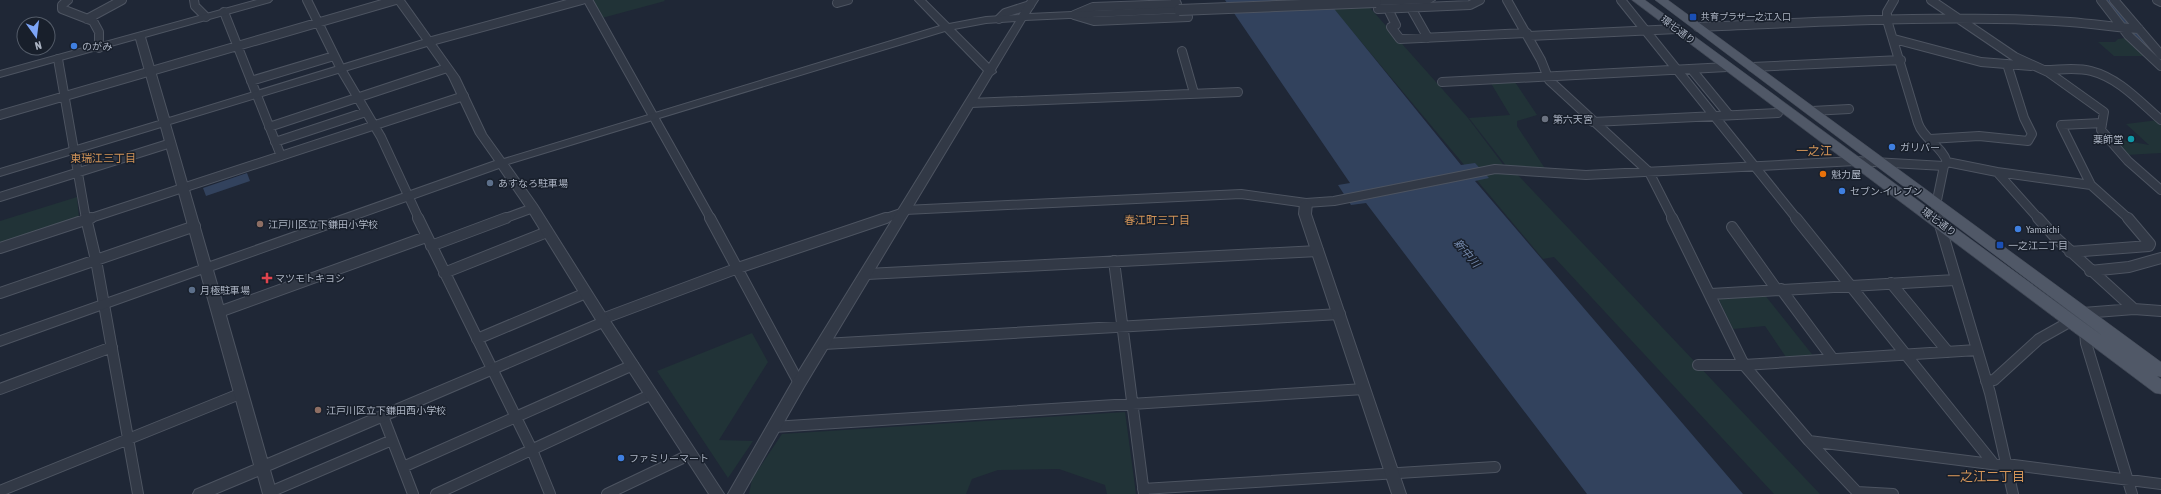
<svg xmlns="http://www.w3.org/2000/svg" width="2161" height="494" font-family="'Asap Condensed','Noto Sans JP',sans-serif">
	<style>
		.green { fill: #213337 }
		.water { fill: #32425d }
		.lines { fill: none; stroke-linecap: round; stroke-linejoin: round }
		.river { fill: #32425d; fill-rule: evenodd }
		.minor-far1-casing { stroke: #4d5461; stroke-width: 10 }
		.minor-casing { stroke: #4d5461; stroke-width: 12 }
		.tertiary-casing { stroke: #4d5461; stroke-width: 2 }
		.primary-casing { stroke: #3c4350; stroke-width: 1 }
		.minor-far1 { stroke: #323946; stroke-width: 8 }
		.minor { stroke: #323946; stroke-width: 10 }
		.tertiary { fill: #323946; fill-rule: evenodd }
		.primary { fill: #505867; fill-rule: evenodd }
		.tertiary-bridge-casing { stroke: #4d5461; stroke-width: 12; stroke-linecap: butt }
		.tertiary-bridge { stroke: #323946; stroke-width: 10 }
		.transit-dot { fill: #1a4fb4; stroke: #181f2b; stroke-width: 1.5 }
		.shop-dot { fill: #3f7fe0; stroke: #181f2b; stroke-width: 1.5 }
		.worship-dot { fill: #6b7280; stroke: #181f2b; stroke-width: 1.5 }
		.culture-dot { fill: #0f9aa8; stroke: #181f2b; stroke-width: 1.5 }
		.food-dot { fill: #e8710a; stroke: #181f2b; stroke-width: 1.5 }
		.service-dot { fill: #5c6f8a; stroke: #181f2b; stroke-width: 1.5 }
		.education-dot { fill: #8d6e63; stroke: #181f2b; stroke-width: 1.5 }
		.health-dot { fill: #e0444e; stroke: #181f2b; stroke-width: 1.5 }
		.labels { text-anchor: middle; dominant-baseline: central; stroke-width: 3; stroke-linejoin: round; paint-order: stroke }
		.far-poi-label { font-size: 9px; fill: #acb4c3; stroke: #181f2b; text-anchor: start }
		.street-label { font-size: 10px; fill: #acb4c3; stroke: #181f2b }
		.poi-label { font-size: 10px; fill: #acb4c3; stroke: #181f2b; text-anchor: start }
		.neighbourhood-label { font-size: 11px; fill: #d29458; stroke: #181f2b }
		.water-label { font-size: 11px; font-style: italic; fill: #7489ac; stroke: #181f2b }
		.quarter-label { font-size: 12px; fill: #d29458; stroke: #181f2b }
		.near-neighbourhood-label { font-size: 13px; fill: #d29458; stroke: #181f2b }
	</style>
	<rect width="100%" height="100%" fill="#1f2736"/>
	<!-- green -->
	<path class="green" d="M 594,0 L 664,0 L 665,1 L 602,18 L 593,1 Z
		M 1326,0 L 1363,0 L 1468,118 L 1508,171 L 1517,174 L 1820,494 L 1774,494 L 1554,257 L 1543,259 Z
		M 2125,38 L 2144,56 L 2114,56 L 2098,42 L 2115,42 L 2118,39 Z
		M 1513,79 L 1537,115 L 1517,121 L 1517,126 L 1546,170 L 1507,167 L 1469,118 L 1510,115 L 1489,80 Z
		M 2158,120 L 2161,124 L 2161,153 L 2126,155 L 2111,138 L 2149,145 L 2126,124 Z
		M 77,197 L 79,218 L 0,245 L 0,221 Z
		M 1764,294 L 1815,358 L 1788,360 L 1765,326 L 1733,329 L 1717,296 Z
		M 752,333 L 768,362 L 719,440 L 753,441 L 728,478 L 657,371 Z
		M 1125,412 L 1136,494 L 1107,494 L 1105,485 L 1059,469 L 998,470 L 972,479 L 966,494 L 749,494 L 752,479 L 782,434 Z"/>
	<!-- water -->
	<path class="water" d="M 1225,0 L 1327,0 L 1461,165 L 1475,163 L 1489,178 L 1475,181 L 1743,494 L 1587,494 L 1366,203 L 1351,205 L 1338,185 L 1350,183 Z
		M 247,173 L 250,181 L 206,196 L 203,188 Z"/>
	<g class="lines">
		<!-- river -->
		<path class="river" d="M 2102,0 L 2117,0 L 2151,46 L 2161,54 L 2161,60 L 2149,60 L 2141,52 Z"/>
		<defs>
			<path id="minor-far1" d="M 68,0 L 62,5 L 62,9 L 93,21 L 99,32 L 99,48
				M 194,0 L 195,6 L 206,17
				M 307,0 L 342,71 L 381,137 L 419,219
				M 588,0 L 711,219
				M 1175,0 L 1177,4 L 1093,7 L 1074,15 L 1094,21 L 1188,17
				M 1507,0 L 1541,60 L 1549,80 L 1649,172 L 1673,219
				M 1621,0 L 1797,219
				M 1894,0 L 1887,12 L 1887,20 L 1918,123 C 1923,139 1942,146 1947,162 L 1944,166 L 1936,205 L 1938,219
				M 1931,0 L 2015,57 L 2048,72 L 2104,112 L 2101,130 L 2128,161 L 2161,190
				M 2101,0 L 2128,35 L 2161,66
				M 2114,0 L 2161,55
				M 2157,0 L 2161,2
				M 837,3 L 848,0
				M 1411,8 L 1428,38
				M 1378,9 L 1470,5 L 1480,0
				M 1388,9 L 1396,25 L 1391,27 L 1400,39 L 1527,33
				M 224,12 L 281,156
				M 87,19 L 122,0
				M 999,19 L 1005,13 L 1030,5
				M 1698,27 C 1821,22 1946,14 2070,22 C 2093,24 2116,27 2139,29
				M 1529,36 L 1677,29
				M 1894,39 L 1981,62 L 2031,66
				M 428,42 L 582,0
				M 1182,51 L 1194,93
				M 58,59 L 86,219
				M 1752,67 L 1901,60
				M 1692,70 L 1729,115
				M 2045,70 C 2060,70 2076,67 2091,71 C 2119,78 2140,102 2161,120
				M 251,81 L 334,56
				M 1442,82 L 1727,67
				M 971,103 L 1238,92
				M 1812,111 L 1849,109
				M 0,115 L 396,0
				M 1593,122 L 1778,113
				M 2102,123 L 2061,125 L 2091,185 L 2129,219
				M 269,127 L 447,68
				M 1930,139 L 1979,136 L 2028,141 L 2032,134 L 2024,118 L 2007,64
				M 275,142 L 366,112
				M 1947,162 L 1997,172 L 2039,219
				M 1997,172 L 2091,185
				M 0,197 L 171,143
				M 905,210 L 1241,194 L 1306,203 L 1334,201 L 1495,169 L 1586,175 L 1856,161 L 1944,166
				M 88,219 L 464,96
				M 503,219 L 533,208
				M 883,219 L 904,212"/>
			<path id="minor" d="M 86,218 L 96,260 L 138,494
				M 418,218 L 532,450 L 550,494
				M 710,218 L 799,383
				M 1672,218 L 1744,365 L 1809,441 L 1859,494
				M 1796,218 L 1993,463
				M 1938,218 L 1990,393 L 2013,494
				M 2038,218 L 2055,237 L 2134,309
				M 1732,227 L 1777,290
				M 431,246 L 506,218
				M 0,248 L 91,218
				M 2070,252 L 2149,246 L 2150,244 L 2128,218
				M 1114,261 L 1144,494
				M 2090,271 L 2129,267 L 2161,258
				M 444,273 L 547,232
				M 867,274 L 1318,251
				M 1891,283 L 1948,352
				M 1781,289 L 1833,359
				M 0,293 L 195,226
				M 1711,294 L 1955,280
				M 219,312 L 426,237
				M 2083,313 L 2134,309 L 2161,311
				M 602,319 L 738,268 L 886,218
				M 2085,331 L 2086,343 L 2132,494
				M 477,339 L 586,293
				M 824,344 L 1340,314
				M 1698,365 L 1744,365 L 1977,350
				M 1986,381 L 1994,380 L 2039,339 L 2071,321
				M 0,389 L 112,347
				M 383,416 L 413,494
				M 773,427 L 1364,389
				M 1809,441 L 2007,466
				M 2006,464 L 2161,484
				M 403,467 L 633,365
				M 1143,489 L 1495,467
				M 0,491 L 242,393
				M 270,492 L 392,440
				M 1857,492 L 1893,494
				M 436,494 L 652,394
				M 607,494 L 691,454"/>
			<path id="tertiary" d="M 257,0 L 272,0 L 270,2 L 145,37 L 169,118 L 423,40 L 394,0 L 404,0 L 459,77 L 486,134 L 504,159 L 940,26 L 915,0 L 925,0 L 949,24 L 986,17 L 1019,15 L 1028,0 L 1038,0 L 1029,14 L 1179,7 L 1184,10 L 1179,13 L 1025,20 L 995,70 L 996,72 L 992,75 L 804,387 L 743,494 L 728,494 L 794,379 L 984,71 L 945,31 L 508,164 L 537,205 L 607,316 L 724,494 L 709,494 L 601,328 L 270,470 L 277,494 L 263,494 L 258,476 L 215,494 L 193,494 L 195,490 L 254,465 L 201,274 L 0,346 L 0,336 L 199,266 L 161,127 L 0,176 L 0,169 L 159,121 L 136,39 L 0,77 L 0,71 ZM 1016,21 L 989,64 L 954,29 L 986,23 ZM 427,46 L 449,77 L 476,134 L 495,161 L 210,262 L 170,124 ZM 499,168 L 528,210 L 596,320 L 267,459 L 213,270 Z
				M 1373,0 L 1435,0 L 1430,3 L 1376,5 L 1371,2 Z
				M 1306,199 L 1312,203 L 1311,214 L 1406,494 L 1392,494 L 1299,214 L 1300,203 Z"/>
			<path id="primary" d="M 1632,0 L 1645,0 L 2104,337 L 1655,0 L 1668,0 L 2161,362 L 2161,377 L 2157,376 L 2161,379 L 2161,394 L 2155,393 Z"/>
		</defs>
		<!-- minor-far1 casing -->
		<use href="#minor-far1" class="minor-far1-casing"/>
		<!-- minor casing -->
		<use href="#minor" class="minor-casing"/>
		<!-- tertiary casing -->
		<use href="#tertiary" class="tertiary-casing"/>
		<!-- primary casing -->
		<use href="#primary" class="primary-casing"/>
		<!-- minor-far1 -->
		<use href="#minor-far1" class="minor-far1"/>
		<!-- minor -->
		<use href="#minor" class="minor"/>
		<!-- tertiary -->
		<use href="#tertiary" class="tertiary"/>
		<!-- primary -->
		<use href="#primary" class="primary"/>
		<defs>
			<path id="tertiary-bridge" d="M 1179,10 L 1376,2"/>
		</defs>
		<!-- tertiary-bridge casing -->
		<use href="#tertiary-bridge" class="tertiary-bridge-casing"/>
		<!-- tertiary-bridge -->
		<use href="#tertiary-bridge" class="tertiary-bridge"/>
	</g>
	<!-- markers -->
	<g class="transit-dot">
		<rect x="1689" y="13" width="8" height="8" rx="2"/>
		<rect x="1996" y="241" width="8" height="8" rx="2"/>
	</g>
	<g class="shop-dot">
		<circle cx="74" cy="46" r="4"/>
		<circle cx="1892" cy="147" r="4"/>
		<circle cx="1842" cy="191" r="4"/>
		<circle cx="2018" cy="229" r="4"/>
		<circle cx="621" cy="458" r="4"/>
	</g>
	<circle class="worship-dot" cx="1545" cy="119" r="4"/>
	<circle class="culture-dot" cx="2131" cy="139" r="4"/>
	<circle class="food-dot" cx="1823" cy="174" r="4"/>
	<g class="service-dot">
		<circle cx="490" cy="183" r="4"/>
		<circle cx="192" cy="290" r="4"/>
	</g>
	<g class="education-dot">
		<circle cx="260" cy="224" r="4"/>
		<circle cx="318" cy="410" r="4"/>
	</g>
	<path class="health-dot" d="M265 272h4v4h4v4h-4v4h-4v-4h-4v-4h4z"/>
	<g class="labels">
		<!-- far-poi labels -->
		<g class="far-poi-label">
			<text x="1701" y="17">共育プラザ一之江入口</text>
		</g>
		<!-- street labels -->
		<g class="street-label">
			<text transform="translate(1678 30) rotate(37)">環七通り</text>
			<text transform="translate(1939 222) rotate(37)">環七通り</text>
		</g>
		<!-- poi labels -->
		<g class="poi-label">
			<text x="82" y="46">のがみ</text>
			<text x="1553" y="119">第六天宮</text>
			<text x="2123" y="139" text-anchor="end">薬師堂</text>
			<text x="1900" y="147">ガリバー</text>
			<text x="1831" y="174">魁力屋</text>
			<text x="498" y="183">あすなろ駐車場</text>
			<text x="1850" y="191">セブン-イレブン</text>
			<text x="268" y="224">江戸川区立下鎌田小学校</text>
			<text x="2026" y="229">Yamaichi</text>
			<text x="2008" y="245">一之江二丁目</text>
			<text x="275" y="278">マツモトキヨシ</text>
			<text x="200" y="290">月極駐車場</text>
			<text x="326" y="410">江戸川区立下鎌田西小学校</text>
			<text x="629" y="458">ファミリーマート</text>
		</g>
		<!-- neighbourhood labels -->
		<g class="neighbourhood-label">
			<text x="103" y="158">東瑞江三丁目</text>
			<text x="1157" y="220">春江町三丁目</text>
		</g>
		<!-- water labels -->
		<g class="water-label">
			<text transform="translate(1467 253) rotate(50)">新中川</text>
		</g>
		<!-- quarter labels -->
		<g class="quarter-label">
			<text x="1814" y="151">一之江</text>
		</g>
		<!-- near-neighbourhood labels -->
		<g class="near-neighbourhood-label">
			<text x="1986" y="476">一之江二丁目</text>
		</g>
	</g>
	<!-- north arrow -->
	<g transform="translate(36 36) rotate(166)"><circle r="19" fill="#181f2b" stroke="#535b68"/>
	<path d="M0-3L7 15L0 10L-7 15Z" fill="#7da5f7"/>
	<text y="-6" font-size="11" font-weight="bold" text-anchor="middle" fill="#acb4c3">N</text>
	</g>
</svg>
